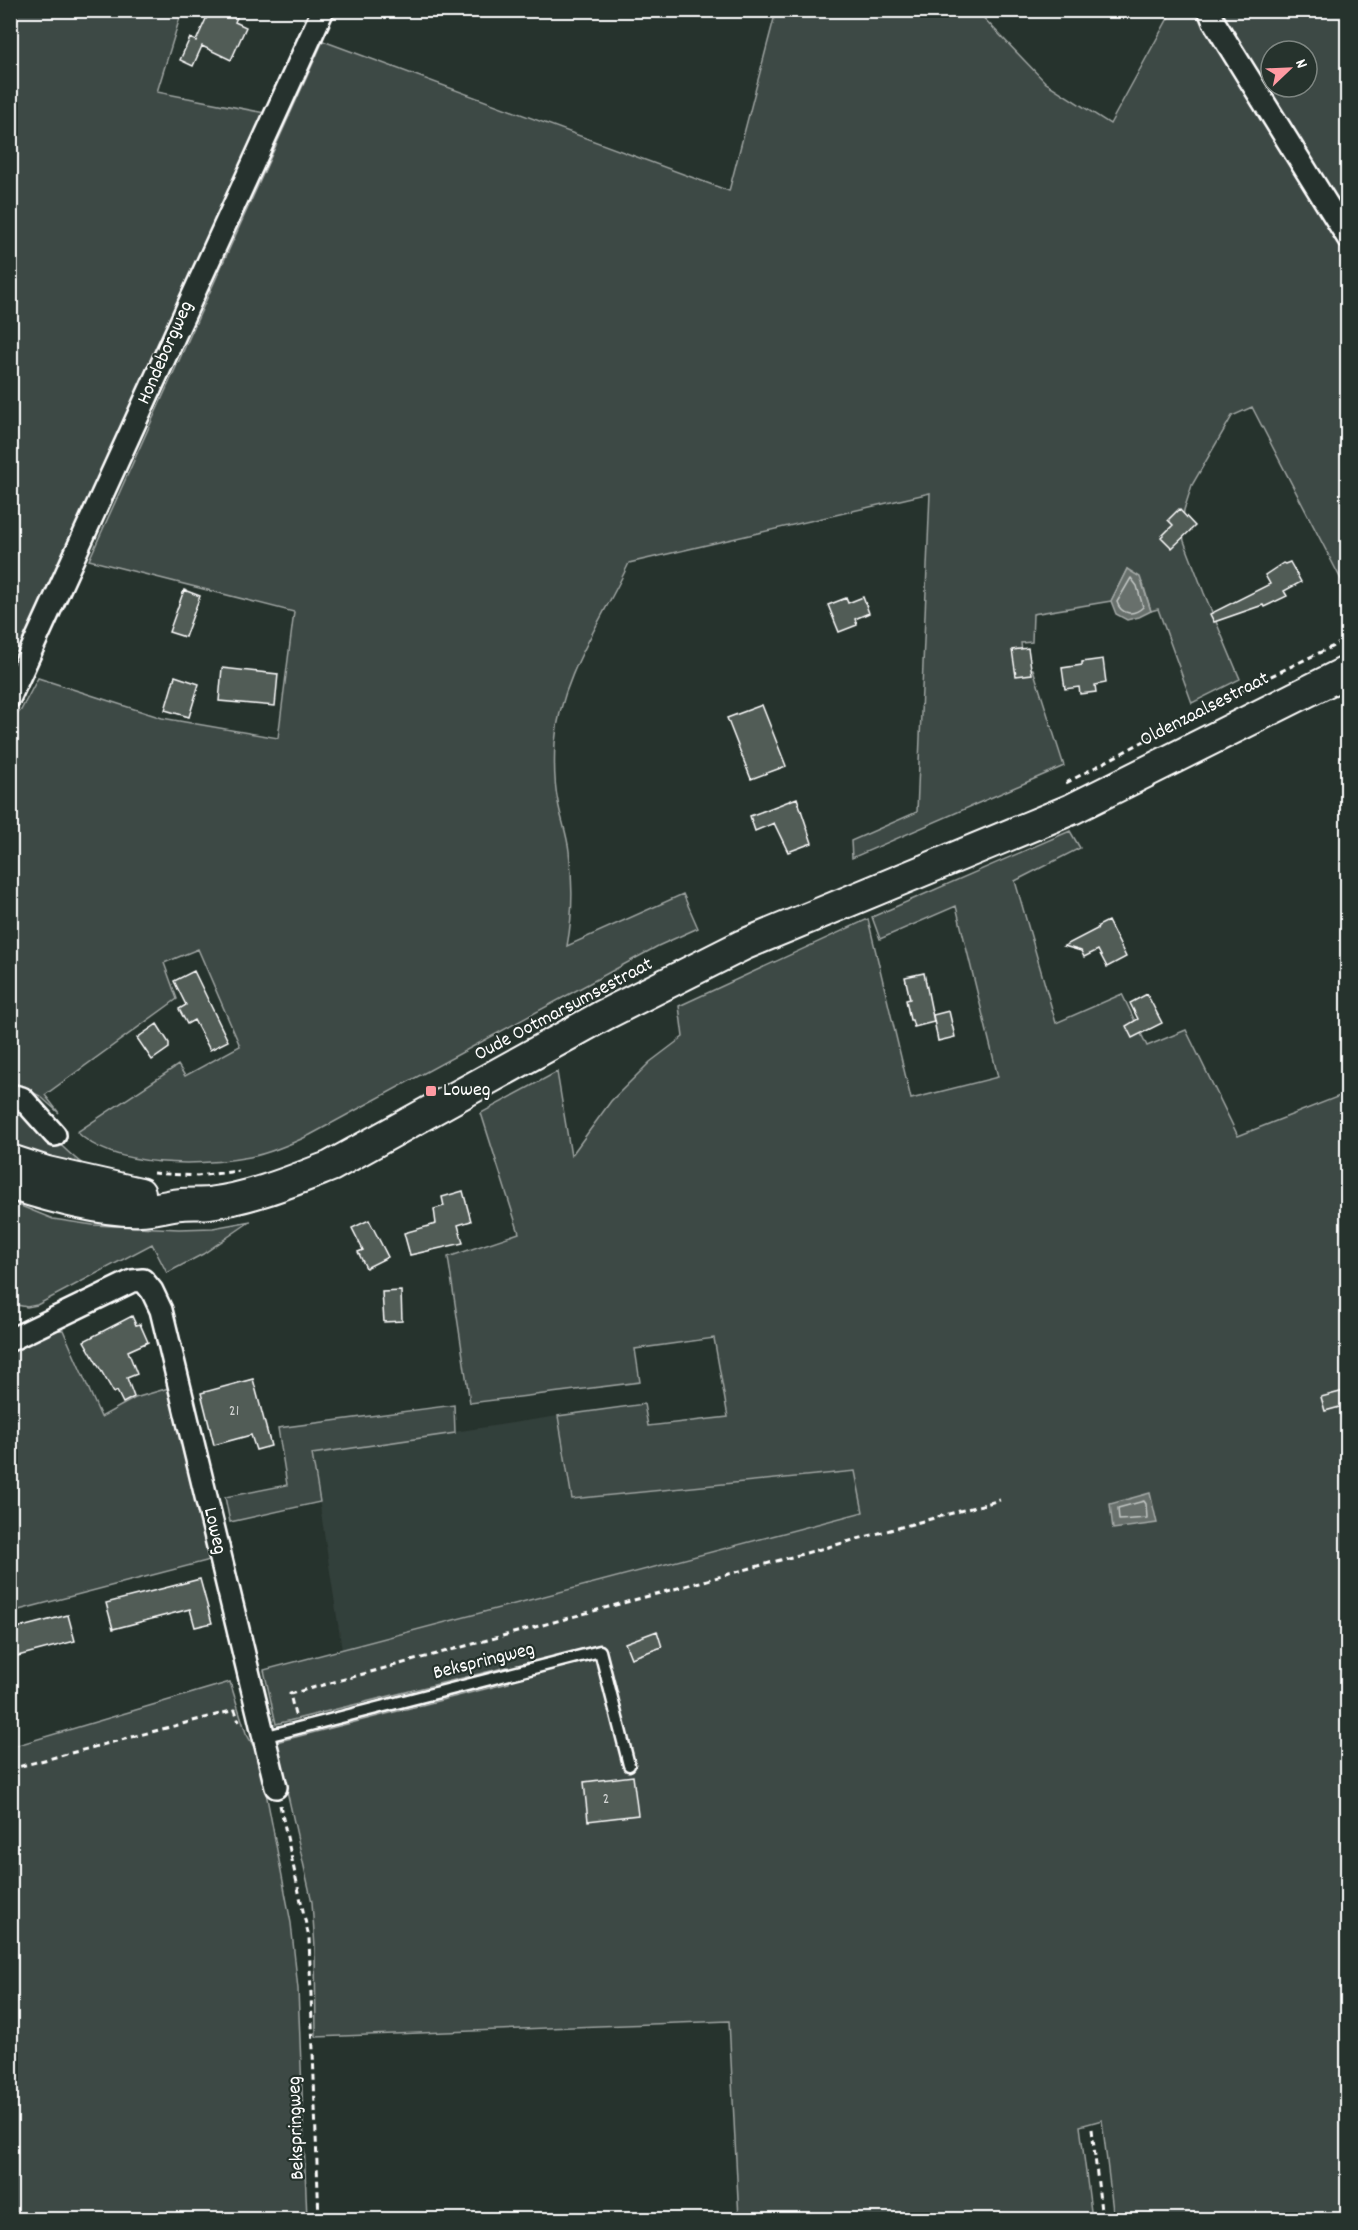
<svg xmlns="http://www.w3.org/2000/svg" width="1358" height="2230" font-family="Dekko,sans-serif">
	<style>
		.built { fill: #333f3a }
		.green { fill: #3e4944; stroke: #9ea4a2; stroke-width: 1.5; fill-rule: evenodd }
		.water { fill: #67706c; stroke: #a4a9a7; stroke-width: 1.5 }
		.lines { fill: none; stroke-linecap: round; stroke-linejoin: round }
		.shore { stroke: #c2c6c4; stroke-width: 1.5 }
		.building { fill: #515c57; stroke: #fff; stroke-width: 1.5 }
		.lane-casing { stroke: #fff; stroke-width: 15 }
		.street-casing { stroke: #fff; stroke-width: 26 }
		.secondary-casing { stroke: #fff; stroke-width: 34 }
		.path { stroke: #fff; stroke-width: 3; stroke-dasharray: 6 4.5; stroke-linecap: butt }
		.lane { stroke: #26332d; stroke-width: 10 }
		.street { stroke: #26332d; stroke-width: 21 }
		.secondary { stroke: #26332d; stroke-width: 30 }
		.poi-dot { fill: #ff9aa2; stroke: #26332d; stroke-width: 2 }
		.labels { text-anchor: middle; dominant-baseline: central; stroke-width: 4.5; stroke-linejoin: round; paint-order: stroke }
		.number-label { font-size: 16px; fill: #d4d6d5 }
		.street-label { font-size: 20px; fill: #fff; stroke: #26332d }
		.poi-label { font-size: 20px; fill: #fff; stroke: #26332d; text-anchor: start }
	</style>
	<rect width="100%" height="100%" fill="#26332d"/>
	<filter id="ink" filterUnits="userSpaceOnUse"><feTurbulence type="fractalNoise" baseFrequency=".0167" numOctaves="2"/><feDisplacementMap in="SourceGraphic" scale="12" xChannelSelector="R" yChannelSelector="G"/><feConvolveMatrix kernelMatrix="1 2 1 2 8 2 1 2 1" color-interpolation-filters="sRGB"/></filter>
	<g filter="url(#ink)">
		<!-- built -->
		<path class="built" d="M 558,1416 L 572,1499 L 855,1471 L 863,1512 L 342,1650 L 312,1454 Z"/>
		<!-- green -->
		<path class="green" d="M 11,11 L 182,11 L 157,92 L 270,114 L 11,685 Z
			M 776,11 L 977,11 L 1046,83 L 1110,124 L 1172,11 L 1199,11 L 1347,250 L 1347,591 L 1252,407 L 1232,416 L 1192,485 L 1184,510 L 1182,528 L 1184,541 L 1204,593 L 1240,679 L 1192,703 L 1158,609 L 1151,611 L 1143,584 L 1127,569 L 1111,601 L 1033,614 L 1032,642 L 1021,643 L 1024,669 L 1033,669 L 1064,766 L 852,858 L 851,841 L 917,812 L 930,493 L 629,563 C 602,621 560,677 555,743 C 554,762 554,783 558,802 C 561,819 567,834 569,851 C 573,882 573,915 567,946 L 683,894 L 698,928 L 658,946 L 310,1135 C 291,1144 270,1153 250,1157 C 201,1166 114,1169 77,1132 L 178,1065 L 185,1076 L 240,1046 L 198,949 L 164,963 L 177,999 L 45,1095 L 59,1113 L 40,1096 L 11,1081 L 10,1045 L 15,1009 L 16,977 L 10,937 L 10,722 L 21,710 L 38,678 L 162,718 L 278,738 L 294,612 L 89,560 L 323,41 L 729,191 Z
			M 1215,11 L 1278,11 L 1283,13 L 1286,18 L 1290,11 L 1347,11 L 1347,223 ZM 1271,51 L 1307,51 L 1307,87 L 1271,87 Z
			M 1070,831 L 1080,848 L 1015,881 L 1056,1023 L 1122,994 L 1147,1046 L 1186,1030 L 1238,1136 L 1347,1093 L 1347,2219 L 1114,2219 L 1102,2120 L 1080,2126 L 1092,2219 L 739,2219 L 729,2021 L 316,2037 L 315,1948 L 312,1902 L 276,1742 L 509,1683 L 507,1667 L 276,1724 L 264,1670 L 863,1512 L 855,1471 L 572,1499 L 558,1416 L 644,1404 L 648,1426 L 728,1417 L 714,1338 L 635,1349 L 640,1382 L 470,1403 L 448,1257 L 519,1233 L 481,1113 L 557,1072 L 571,1156 L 611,1101 L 650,1062 L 683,1037 L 679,1006 L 868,919 L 911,1099 L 998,1077 L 956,906 L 880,939 L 872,917 Z
			M 11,1105 C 38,1116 59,1148 84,1165 L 68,1165 L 11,1143 Z
			M 11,1202 L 53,1219 L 93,1225 L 179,1229 L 213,1228 L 251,1221 L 203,1254 L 167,1273 L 152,1244 L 37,1305 L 27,1307 L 17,1305 L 11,1294 Z
			M 49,1330 L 63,1330 L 101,1417 L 135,1398 L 172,1387 L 214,1559 L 11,1612 L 11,1350 Z
			M 454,1405 L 455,1433 L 312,1454 L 320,1502 L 230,1522 L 225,1497 L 287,1485 L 278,1428 Z
			M 230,1682 L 246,1733 L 259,1756 L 291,1923 L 298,1989 L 307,2219 L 11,2220 L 11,1747 Z"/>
		<!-- water -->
		<path class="water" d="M 1127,569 L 1140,577 L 1151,611 L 1139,617 L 1127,620 L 1116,614 L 1111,601 Z
			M 1150,1493 L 1157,1523 L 1113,1529 L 1110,1504 Z"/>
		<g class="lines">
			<!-- shore -->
			<path class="shore" d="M 1131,578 L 1137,586 L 1143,607 C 1134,616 1121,615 1117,602 Z
				M 1144,1501 L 1146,1504 L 1147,1518 L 1119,1520 L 1118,1508 Z"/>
		</g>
		<!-- building -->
		<path class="building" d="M 210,10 L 240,10 L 235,22 L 246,27 L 231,60 L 202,46 L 193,66 L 180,60 L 190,38 L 196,41 Z
			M 1179,509 L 1195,526 L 1172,548 L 1161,537 L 1173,525 L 1168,520 Z
			M 1290,562 L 1301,582 L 1284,591 L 1287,596 L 1264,607 L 1263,605 L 1214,622 L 1210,614 L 1270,584 L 1265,575 L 1283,563 L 1285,564 Z
			M 184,590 L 200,596 L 185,637 L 169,632 Z
			M 863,597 L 869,613 L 855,619 L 857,625 L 839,632 L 828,605 L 846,598 L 848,603 Z
			M 1028,648 L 1032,674 L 1016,676 L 1012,650 Z
			M 1103,659 L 1106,683 L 1095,685 L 1096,692 L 1080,694 L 1079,687 L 1065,689 L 1062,668 L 1082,665 L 1082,662 Z
			M 222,668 L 278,674 L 275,706 L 219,701 Z
			M 175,676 L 199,684 L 189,717 L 165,710 Z
			M 762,705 L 786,766 L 751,779 L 727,718 Z
			M 797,798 L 812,843 L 788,852 L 774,823 L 755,831 L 750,816 Z
			M 1108,921 L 1126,957 L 1107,967 L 1098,950 L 1084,957 L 1081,951 L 1064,946 L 1097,929 L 1098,926 Z
			M 194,971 L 228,1041 L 210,1050 L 194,1020 L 187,1024 L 179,1009 L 186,1005 L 174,981 Z
			M 924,973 L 934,1022 L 914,1027 L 912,1020 L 910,1020 L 906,1000 L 910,999 L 905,977 Z
			M 1147,994 L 1162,1023 L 1132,1038 L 1126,1026 L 1138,1019 L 1130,1003 Z
			M 949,1011 L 955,1037 L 938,1041 L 933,1015 Z
			M 157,1024 L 169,1043 L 169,1048 L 152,1060 L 137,1038 Z
			M 463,1191 L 471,1221 L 458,1225 L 463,1243 L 410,1255 L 404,1233 L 436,1224 L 434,1209 L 444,1206 L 442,1197 Z
			M 369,1220 L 388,1257 L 366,1268 L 358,1252 L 363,1250 L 352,1228 Z
			M 401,1291 L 402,1321 L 384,1322 L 382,1292 Z
			M 132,1316 L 136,1325 L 140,1324 L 148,1342 L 128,1351 L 137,1374 L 127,1378 L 134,1397 L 123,1403 L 117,1391 L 114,1393 L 84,1341 Z
			M 253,1379 L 271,1446 L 256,1450 L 251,1435 L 214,1445 L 201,1393 Z
			M 1344,1391 L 1347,1405 L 1325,1411 L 1321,1397 Z
			M 200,1579 L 212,1623 L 195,1627 L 190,1609 L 113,1629 L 106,1603 Z
			M 68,1615 L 75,1641 L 10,1658 L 10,1630 Z
			M 657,1631 L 662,1647 L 631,1658 L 625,1643 Z
			M 633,1776 L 638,1815 L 588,1821 L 584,1782 Z"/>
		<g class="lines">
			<defs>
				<path id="lane" d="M 263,1737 L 600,1651 L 629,1765"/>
				<path id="street" d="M 1209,10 L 1214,22 L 1348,238
					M 10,697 L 323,10
					M 10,1095 L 22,1098 L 55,1135
					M 10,1340 L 132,1281 L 143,1280 L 152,1291 L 161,1310 L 276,1787"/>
				<path id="secondary" d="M 10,1160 L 47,1172 L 140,1193
					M 10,1184 C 47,1196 102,1212 140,1210 C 154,1210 168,1205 181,1204 C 190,1203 200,1204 209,1203 C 251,1198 292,1181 331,1166 L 604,1015 L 743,945 L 1072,809 L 1348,671"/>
			</defs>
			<!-- lane casing -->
			<use href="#lane" class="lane-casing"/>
			<!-- street casing -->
			<use href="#street" class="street-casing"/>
			<!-- secondary casing -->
			<use href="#secondary" class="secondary-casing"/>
			<!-- path -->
			<path class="path" d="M 1066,783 L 1217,702 L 1348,639
				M 153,1173 L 197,1176 L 239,1171
				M 295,1715 L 290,1694 L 1000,1500
				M 10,1769 L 235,1710 L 239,1722
				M 280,1805 L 309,1938 L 319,2220
				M 1092,2129 L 1102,2220"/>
			<!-- lane -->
			<use href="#lane" class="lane"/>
			<!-- street -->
			<use href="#street" class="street"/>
			<!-- secondary -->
			<use href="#secondary" class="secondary"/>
		</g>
	</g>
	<!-- markers -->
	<rect class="poi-dot" x="425" y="1085" width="12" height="12" rx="3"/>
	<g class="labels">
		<!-- number labels -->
		<g class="number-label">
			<text x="234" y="1411">21</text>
			<text x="606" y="1799">2</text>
		</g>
		<!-- street labels -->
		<g class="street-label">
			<text transform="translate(166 353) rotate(-66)">Hondeborgweg</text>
			<text transform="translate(1205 710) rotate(-27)">Oldenzaalsestraat</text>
			<text transform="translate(564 1010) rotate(-28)">Oude Ootmarsumsestraat</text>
			<text transform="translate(214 1531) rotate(77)">Loweg</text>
			<text transform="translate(484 1662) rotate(-14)">Bekspringweg</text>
			<text transform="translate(297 2128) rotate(-92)">Bekspringweg</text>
		</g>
		<!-- poi labels -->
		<g class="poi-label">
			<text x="443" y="1091">Loweg</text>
		</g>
	</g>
	<!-- margin -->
	<rect width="1358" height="2230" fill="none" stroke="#26332d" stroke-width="36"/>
	<rect x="18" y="18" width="1322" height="2194" fill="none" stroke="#fff" stroke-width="2" filter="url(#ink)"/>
	<!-- north arrow -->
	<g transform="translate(1289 69) rotate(67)"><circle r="28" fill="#26332d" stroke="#7d8581" stroke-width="1.5"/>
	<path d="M0-4.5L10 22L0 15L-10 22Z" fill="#ff9aa2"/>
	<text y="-9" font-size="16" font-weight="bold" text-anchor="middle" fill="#ffffff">N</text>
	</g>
</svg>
